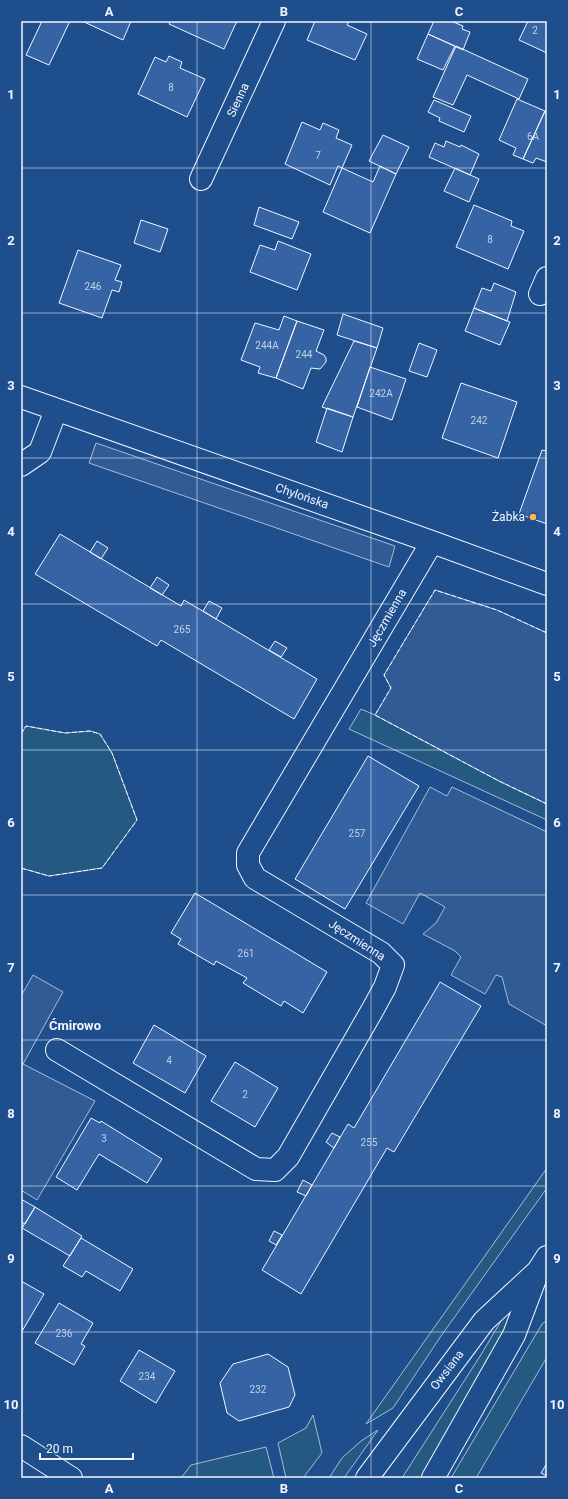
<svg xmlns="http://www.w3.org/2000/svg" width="568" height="1499" font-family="Roboto,sans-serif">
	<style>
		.green { fill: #245a82; stroke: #a8bbd7 }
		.parking { fill: #305b95; stroke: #a8bbd7 }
		.building { fill: #3563a3; stroke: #f2f6ff }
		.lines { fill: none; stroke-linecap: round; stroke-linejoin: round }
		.street-casing { stroke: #f2f6ff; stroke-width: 24 }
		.secondary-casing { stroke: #f2f6ff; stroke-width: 24 }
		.primary-casing { stroke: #f2f6ff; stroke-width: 24 }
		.street { stroke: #1f4e8c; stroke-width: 22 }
		.secondary { stroke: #1f4e8c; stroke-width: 22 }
		.primary { stroke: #1f4e8c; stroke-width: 22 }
		.fence { stroke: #f2f6ff; stroke-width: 1; stroke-dasharray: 5 2; stroke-linecap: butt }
		.grid { fill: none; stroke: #f2f6ff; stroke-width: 1; stroke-opacity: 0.55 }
		.poi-dot { fill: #ffb74d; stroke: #1f4e8c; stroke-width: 1.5 }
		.labels { text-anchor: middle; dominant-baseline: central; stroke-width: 3; stroke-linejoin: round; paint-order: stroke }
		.number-label { font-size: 10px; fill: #c3d1e8 }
		.street-label { font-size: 12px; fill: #f2f6ff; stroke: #1f4e8c }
		.poi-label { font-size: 12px; fill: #f2f6ff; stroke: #1f4e8c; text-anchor: end }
		.neighbourhood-label { font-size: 13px; font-weight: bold; fill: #f2f6ff; stroke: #1f4e8c }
		.neatline { fill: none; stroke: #f2f6ff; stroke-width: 1.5 }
		.grid-label { font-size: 13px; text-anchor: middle; font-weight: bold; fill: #f2f6ff }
	</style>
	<rect width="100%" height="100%" fill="#1f4e8c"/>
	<!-- green -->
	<path class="green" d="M 361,709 L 375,715 L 499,781 L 547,804 L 547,820 L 349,729 Z
		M 26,726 L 65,733 L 90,731 L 100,734 L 112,753 L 137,820 L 102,868 L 49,876 L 21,868 L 21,734 Z
		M 547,1168 L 547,1188 L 441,1336 L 393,1408 L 366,1424 Z
		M 524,1296 L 421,1478 L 402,1478 L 482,1353 L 514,1299 Z
		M 547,1320 L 547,1357 L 476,1478 L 451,1478 L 542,1324 Z
		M 313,1415 L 322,1453 L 303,1478 L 286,1478 L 278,1443 L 306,1428 Z
		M 378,1430 L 344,1478 L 329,1478 L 342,1458 L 361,1441 Z
		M 266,1447 L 274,1478 L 181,1478 L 191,1465 Z"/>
	<!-- parking -->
	<path class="parking" d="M 96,443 L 395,546 L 389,567 L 89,463 Z
		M 435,590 L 497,610 L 547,633 L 547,804 L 499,781 L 375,715 L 391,688 L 384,675 Z
		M 430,787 L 447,796 L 452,787 L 547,832 L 547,1026 L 509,1004 L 502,977 L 496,975 L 485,994 L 451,975 L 461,957 L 455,951 L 423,934 L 436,923 L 445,907 L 420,893 L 403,924 L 366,903 Z
		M 33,975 L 63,992 L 23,1064 L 95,1101 L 37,1200 L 21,1190 L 21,996 Z"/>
	<!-- building -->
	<path class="building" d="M 42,21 L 70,21 L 49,65 L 26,55 Z
		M 82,21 L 131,21 L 123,40 Z
		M 171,21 L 237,21 L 224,49 L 169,24 Z
		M 315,21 L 349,21 L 347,25 L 367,34 L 355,60 L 307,40 Z
		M 434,21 L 451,21 L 463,26 L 462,29 L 470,32 L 463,50 L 428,34 Z
		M 528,21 L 547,21 L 547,53 L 519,40 Z
		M 428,34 L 455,46 L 443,70 L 417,59 Z
		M 456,46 L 528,79 L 519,99 L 467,75 L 453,105 L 433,97 Z
		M 169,56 L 182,62 L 180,68 L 205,79 L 187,117 L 138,94 L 155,57 L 166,62 Z
		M 517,99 L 545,111 L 523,159 L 513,155 L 516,148 L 499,140 Z
		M 434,100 L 471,116 L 464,132 L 439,121 L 440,118 L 428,112 Z
		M 545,111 L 547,112 L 547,162 L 536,158 L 533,163 L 523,159 Z
		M 302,122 L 320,130 L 323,123 L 339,130 L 336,138 L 352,145 L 342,168 L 338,166 L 330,185 L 285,164 Z
		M 383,135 L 409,147 L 396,174 L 369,161 Z
		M 446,141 L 460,147 L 461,145 L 479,154 L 470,175 L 429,157 L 435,143 L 444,147 Z
		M 380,166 L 396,174 L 370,233 L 323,212 L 342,168 L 373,182 Z
		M 455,168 L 479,179 L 469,202 L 444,191 Z
		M 474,205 L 512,221 L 511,226 L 524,231 L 508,269 L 456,247 Z
		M 259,207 L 299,222 L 292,239 L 254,225 Z
		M 141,220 L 168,229 L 160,252 L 134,243 Z
		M 278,241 L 311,254 L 297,290 L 250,272 L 260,245 L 275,250 Z
		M 78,250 L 121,265 L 115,280 L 122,282 L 119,292 L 112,290 L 102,318 L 59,303 Z
		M 494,283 L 516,292 L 507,321 L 474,308 L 482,288 L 491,291 Z
		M 474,308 L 510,322 L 500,345 L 465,331 Z
		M 343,314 L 383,328 L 377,348 L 337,335 Z
		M 284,316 L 297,321 L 276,378 L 258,373 L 260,367 L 241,360 L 255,323 L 279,330 Z
		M 297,321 L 324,330 L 316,351 L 324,355 L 326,358 L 326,362 L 320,369 L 311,368 L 303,389 L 276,378 Z
		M 354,341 L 377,348 L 353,417 L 322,407 Z
		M 419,343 L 437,350 L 427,377 L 409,371 Z
		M 370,367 L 406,379 L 392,420 L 357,407 Z
		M 461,383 L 517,402 L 498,458 L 442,438 Z
		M 327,408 L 353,417 L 342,452 L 316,442 Z
		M 542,450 L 547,451 L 547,524 L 519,514 Z
		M 60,534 L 181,606 L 184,600 L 317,679 L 294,719 L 161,640 L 157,646 L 35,574 Z
		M 97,541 L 108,548 L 101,559 L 90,552 Z
		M 157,577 L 169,585 L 162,595 L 150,588 Z
		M 209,601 L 222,608 L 216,619 L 203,611 Z
		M 275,641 L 287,648 L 281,657 L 269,650 Z
		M 368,756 L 419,786 L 345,909 L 295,879 Z
		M 195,893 L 327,972 L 303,1013 L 284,1001 L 281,1006 L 243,983 L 247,978 L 216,961 L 214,965 L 178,944 L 181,939 L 171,933 Z
		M 440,982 L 481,1006 L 394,1152 L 387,1148 L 301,1294 L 262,1270 L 348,1124 L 354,1128 Z
		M 154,1025 L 206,1056 L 185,1093 L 133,1063 Z
		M 235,1062 L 278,1088 L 255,1127 L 211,1101 Z
		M 91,1118 L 100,1123 L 101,1121 L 162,1159 L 147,1183 L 99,1154 L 77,1190 L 56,1177 Z
		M 332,1133 L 340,1137 L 334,1148 L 326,1142 Z
		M 303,1180 L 312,1185 L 306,1196 L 297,1192 Z
		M 21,1199 L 35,1207 L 25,1224 L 21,1222 Z
		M 35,1207 L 82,1236 L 70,1256 L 22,1228 Z
		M 274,1231 L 282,1235 L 276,1245 L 269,1241 Z
		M 81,1238 L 133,1269 L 120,1291 L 86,1271 L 82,1277 L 63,1266 Z
		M 21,1281 L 44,1294 L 21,1333 Z
		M 59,1303 L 93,1323 L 81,1344 L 85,1346 L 74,1365 L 35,1343 Z
		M 139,1350 L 175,1371 L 156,1403 L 120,1381 Z
		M 268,1354 L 288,1367 L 295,1395 L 289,1407 L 239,1421 L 227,1413 L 220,1383 L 233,1364 Z
		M 547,1463 L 547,1476 L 541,1473 Z"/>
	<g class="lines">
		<defs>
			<path id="street" d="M 201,179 L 274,21
				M 540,294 L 547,278
				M 21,397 L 432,542 L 547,584
				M 21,465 L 40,452 L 56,410
				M 57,1050 L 256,1169 L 275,1170 L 288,1157 L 373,1009 L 385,987 L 393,965 L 381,953 L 255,878 L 248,865 L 248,853 L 432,542"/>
			<path id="secondary" d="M 367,1478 L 484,1321 L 538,1271
				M 433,1478 L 514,1335 L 538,1271 L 547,1257"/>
			<path id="primary" d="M 21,1446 L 71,1478"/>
		</defs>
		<!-- street casing -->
		<use href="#street" class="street-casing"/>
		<!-- secondary casing -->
		<use href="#secondary" class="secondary-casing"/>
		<!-- primary casing -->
		<use href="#primary" class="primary-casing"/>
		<!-- street -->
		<use href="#street" class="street"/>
		<!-- secondary -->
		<use href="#secondary" class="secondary"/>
		<!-- primary -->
		<use href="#primary" class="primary"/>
		<!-- fence -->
		<path class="fence" d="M 547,633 L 497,610 L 435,590 L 384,675 L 391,688 L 375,715 L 499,781 L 547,804
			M 21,734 L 26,726 L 65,733 L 90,731 L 100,734 L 112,753 L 137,820 L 102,868 L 49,876 L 21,868"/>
	</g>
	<!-- grid -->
	<path class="grid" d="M 197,21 L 197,1478M 371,21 L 371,1478M 21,168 L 547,168M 21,313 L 547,313M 21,458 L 547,458M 21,604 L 547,604M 21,750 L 547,750M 21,895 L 547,895M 21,1040 L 547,1040M 21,1186 L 547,1186M 21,1332 L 547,1332"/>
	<!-- markers -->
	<circle class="poi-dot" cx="533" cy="517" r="4"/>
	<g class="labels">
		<!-- number labels -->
		<g class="number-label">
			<text x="535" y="30">2</text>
			<text x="171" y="87">8</text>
			<text x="533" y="136">6A</text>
			<text x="318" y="155">7</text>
			<text x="490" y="239">8</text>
			<text x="93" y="286">246</text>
			<text x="267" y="345">244A</text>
			<text x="304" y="354">244</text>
			<text x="381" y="393">242A</text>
			<text x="479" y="420">242</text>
			<text x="182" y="629">265</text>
			<text x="357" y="833">257</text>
			<text x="246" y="953">261</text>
			<text x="169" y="1060">4</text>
			<text x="245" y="1094">2</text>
			<text x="104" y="1138">3</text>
			<text x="369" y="1142">255</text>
			<text x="64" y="1333">236</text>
			<text x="147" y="1376">234</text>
			<text x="258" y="1389">232</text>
		</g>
		<!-- street labels -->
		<g class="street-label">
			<text transform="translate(238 100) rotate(-65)">Sienna</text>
			<text transform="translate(302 496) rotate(19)">Chylońska</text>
			<text transform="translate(387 618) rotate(-60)">Jęczmienna</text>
			<text transform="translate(357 940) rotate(33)">Jęczmienna</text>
			<text transform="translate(447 1370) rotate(-53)">Owsiana</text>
		</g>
		<!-- poi labels -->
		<g class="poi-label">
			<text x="525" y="517">Żabka</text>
		</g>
		<!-- neighbourhood labels -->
		<g class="neighbourhood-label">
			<text x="75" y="1025">Ćmirowo</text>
		</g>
	</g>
	<!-- border -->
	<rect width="568" height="1499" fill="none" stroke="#1f4e8c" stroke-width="44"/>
	<!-- scale -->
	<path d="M40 1453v6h93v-6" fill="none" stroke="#f2f6ff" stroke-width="2"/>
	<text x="46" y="1453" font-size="12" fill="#f2f6ff" stroke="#1f4e8c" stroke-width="3" paint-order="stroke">20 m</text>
	<rect x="22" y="22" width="524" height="1455" class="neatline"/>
	<g class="grid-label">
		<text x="109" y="16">A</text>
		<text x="284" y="16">B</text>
		<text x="459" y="16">C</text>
		<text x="11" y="99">1</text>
		<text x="557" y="99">1</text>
		<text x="11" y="245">2</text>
		<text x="557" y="245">2</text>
		<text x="11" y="390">3</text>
		<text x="557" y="390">3</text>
		<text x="11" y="536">4</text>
		<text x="557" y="536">4</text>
		<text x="11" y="681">5</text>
		<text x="557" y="681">5</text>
		<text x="11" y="827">6</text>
		<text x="557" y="827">6</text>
		<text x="11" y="972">7</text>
		<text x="557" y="972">7</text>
		<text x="11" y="1118">8</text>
		<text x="557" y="1118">8</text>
		<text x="11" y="1263">9</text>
		<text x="557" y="1263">9</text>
		<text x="11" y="1409">10</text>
		<text x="557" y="1409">10</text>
		<text x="109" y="1493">A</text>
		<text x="284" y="1493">B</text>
		<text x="459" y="1493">C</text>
	</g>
</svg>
